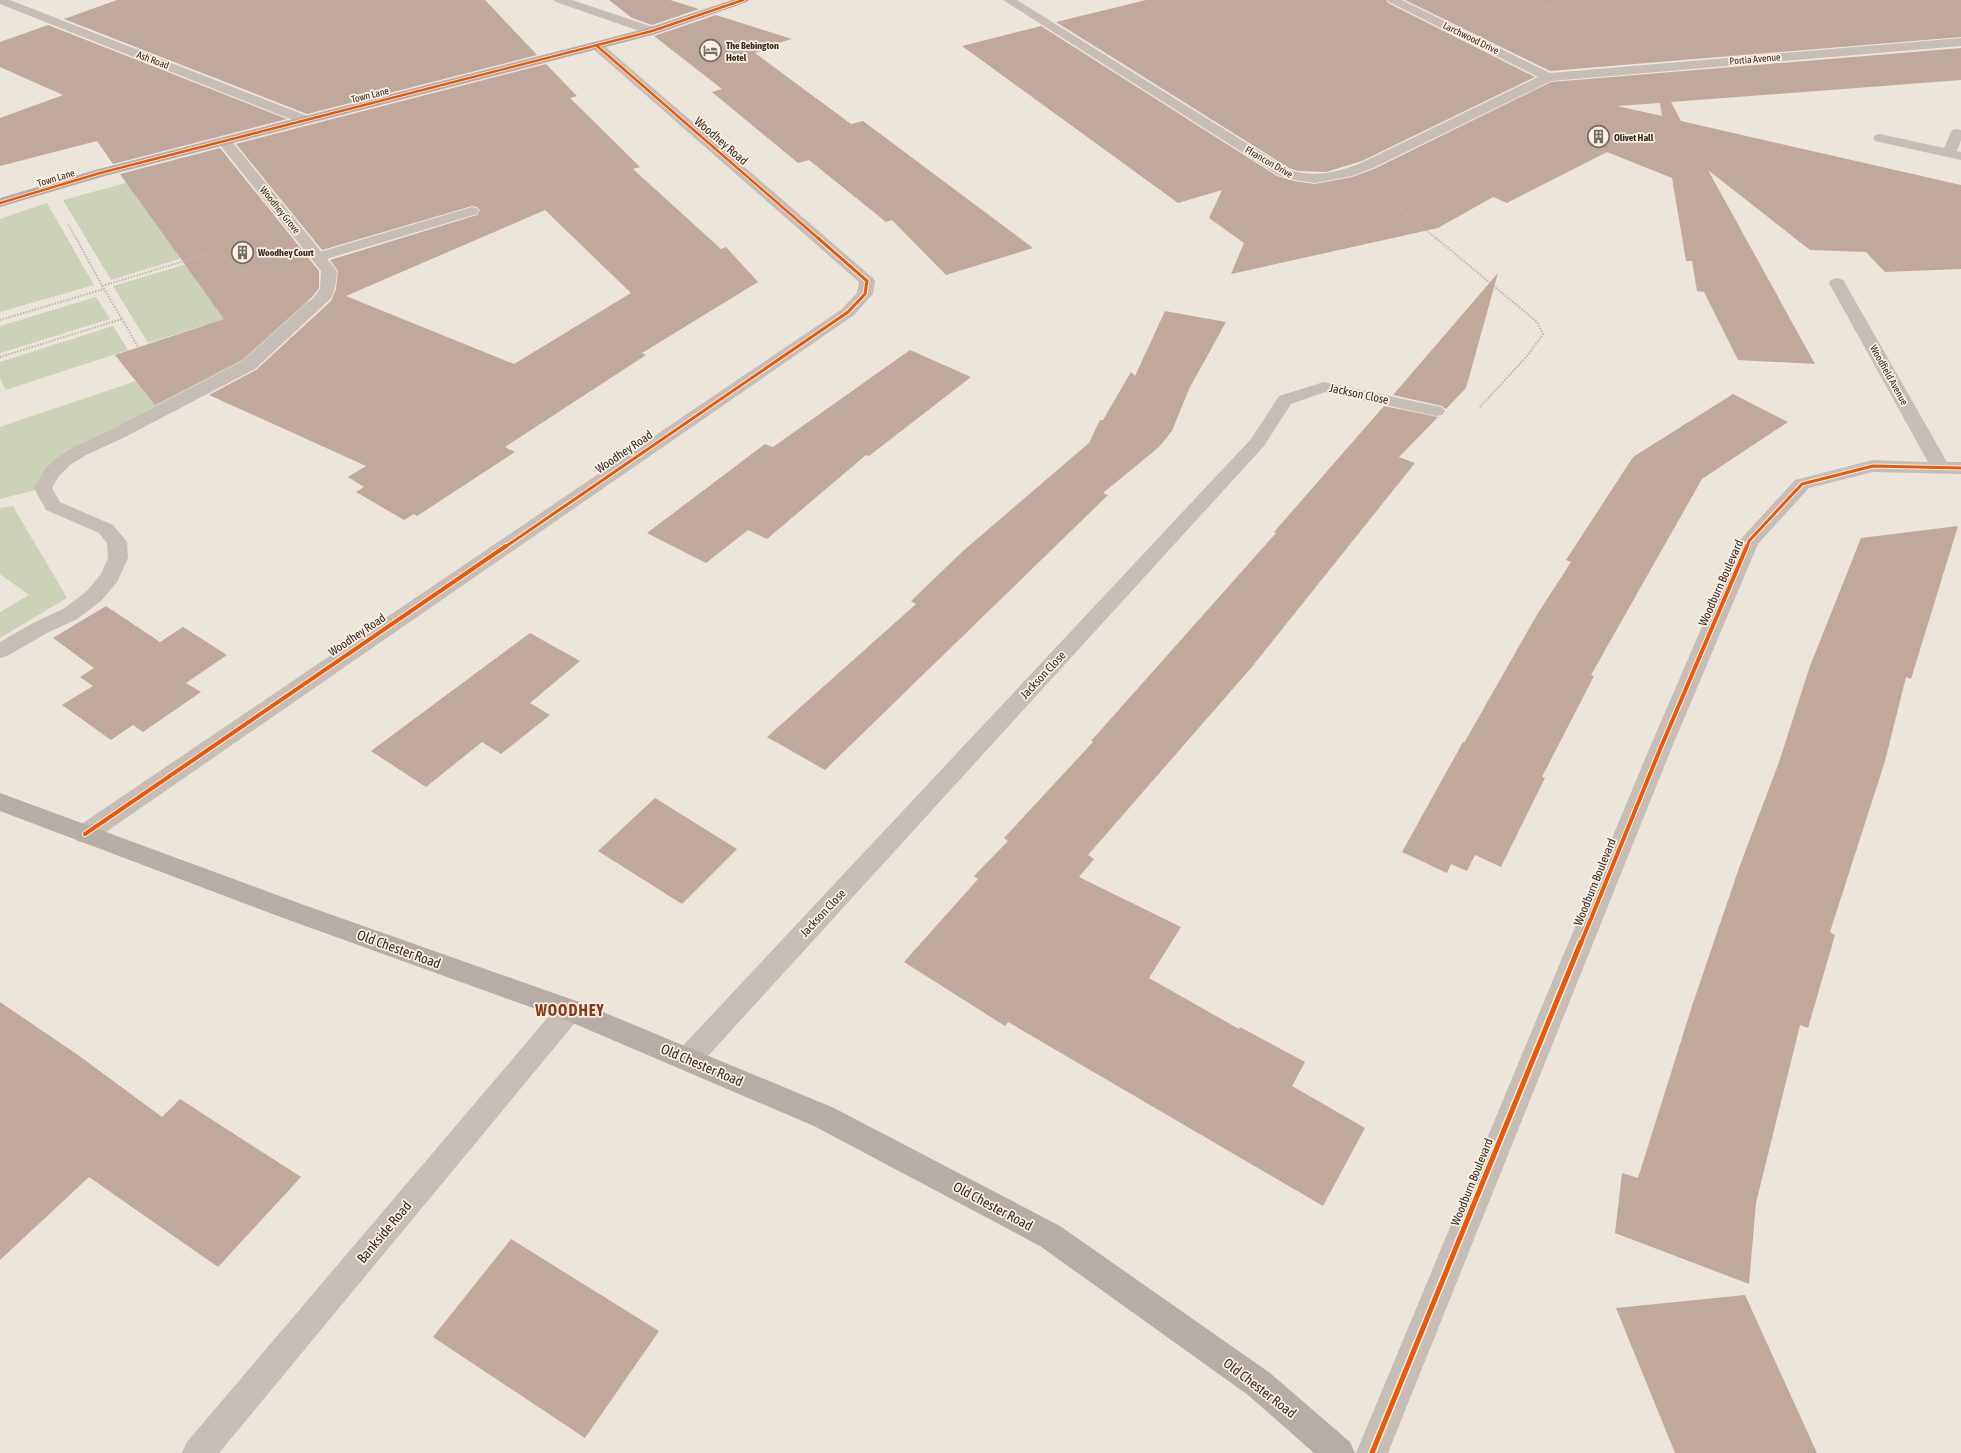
<svg xmlns="http://www.w3.org/2000/svg" width="1961" height="1453" font-family="'Asap Condensed',sans-serif">
	<style>
		.green { fill: #ccd2b6 }
		.building { fill: #c1a89d; fill-rule: evenodd }
		.lines { fill: none; stroke-linecap: round; stroke-linejoin: round }
		.path-far1 { stroke: #bdb6af; stroke-width: 1.5; stroke-dasharray: 1 1; stroke-linecap: butt }
		.path { stroke: #bdb6af; stroke-width: 2; stroke-dasharray: 1.5 1.5; stroke-linecap: butt }
		.lane { fill: #c5bdb6; fill-rule: evenodd }
		.street { fill: #c5bdb6; fill-rule: evenodd }
		.secondary { fill: #b5ada6; fill-rule: evenodd }
		.cycleway-far3-casing { stroke: #faf0e3; stroke-width: 4 }
		.cycleway-far2-casing { stroke: #faf0e3; stroke-width: 5 }
		.cycleway-far1-casing { stroke: #faf0e3; stroke-width: 6 }
		.cycleway-casing { stroke: #faf0e3; stroke-width: 8 }
		.cycleway-far3 { stroke: #e8590c; stroke-width: 2.5 }
		.cycleway-far2 { stroke: #e8590c; stroke-width: 3 }
		.cycleway-far1 { stroke: #e8590c; stroke-width: 4 }
		.cycleway { stroke: #e8590c; stroke-width: 5 }
		.labels { text-anchor: middle; dominant-baseline: central; stroke-width: 3.5; stroke-linejoin: round; paint-order: stroke }
		.far-street-label { font-size: 10px; fill: #352a25; stroke: #faf0e3 }
		.far-poi-label { font-size: 10px; font-weight: bold; fill: #352a25; stroke: #faf0e3; text-anchor: start }
		.street-label { font-size: 12px; fill: #352a25; stroke: #faf0e3 }
		.near-street-label { font-size: 14px; fill: #352a25; stroke: #faf0e3 }
		.district-label { font-size: 16px; font-weight: bold; letter-spacing: 1px; fill: #893619; stroke: #faf0e3 }
	</style>
	<rect width="100%" height="100%" fill="#ece5dc"/>
	<!-- green -->
	<path class="green" d="M 196,164 L 189,256 L 111,280 L 63,200 Z
		M 47,203 L 94,285 L 0,312 L 0,219 Z
		M 207,258 L 296,301 L 319,301 L 249,365 L 80,451 L 43,488 L 0,499 L 0,427 L 224,351 L 205,325 L 148,343 L 113,286 Z
		M 96,297 L 110,319 L 0,353 L 0,326 Z
		M 113,326 L 128,350 L 6,390 L 0,379 L 0,362 Z
		M 13,506 L 67,598 L 0,638 L 0,612 L 29,595 L 0,574 L 0,508 Z"/>
	<!-- building -->
	<path class="building" d="M 117,0 L 485,0 L 537,55 L 307,114 L 64,19 Z
		M 609,0 L 670,0 L 699,9 L 652,25 L 632,18 Z
		M 1146,0 L 1386,0 L 1388,3 L 1535,77 L 1362,161 L 1326,172 L 1298,171 L 1289,168 L 1056,22 Z
		M 1405,0 L 1961,0 L 1961,37 L 1550,71 Z
		M 716,15 L 792,39 L 757,49 L 761,51 L 755,53 L 851,124 L 863,121 L 1033,248 L 946,275 L 892,220 L 886,222 L 809,160 L 798,163 L 712,92 L 722,89 L 654,36 Z
		M 48,25 L 287,119 L 113,164 L 97,141 L 0,166 L 0,118 L 63,95 L 0,67 L 0,42 Z
		M 1041,26 L 1277,176 L 1294,181 L 1315,184 L 1352,177 L 1374,169 L 1551,82 L 1961,48 L 1961,80 L 1671,102 L 1681,121 L 1961,185 L 1961,269 L 1885,272 L 1866,252 L 1810,250 L 1708,170 L 1815,364 L 1738,360 L 1704,292 L 1697,291 L 1692,261 L 1686,261 L 1672,178 L 1607,152 L 1507,203 L 1493,197 L 1438,228 L 1231,274 L 1244,243 L 1209,218 L 1222,190 L 1178,203 L 962,46 ZM 1660,103 L 1662,116 L 1617,106 Z
		M 546,64 L 577,96 L 570,98 L 640,167 L 633,169 L 721,249 L 726,247 L 758,282 L 642,353 L 646,355 L 505,447 L 515,452 L 417,516 L 414,514 L 404,520 L 356,492 L 364,487 L 348,477 L 366,466 L 209,395 L 256,370 L 331,301 L 336,289 L 338,271 L 330,260 L 477,215 L 480,210 L 477,207 L 472,206 L 322,250 L 236,144 ZM 545,210 L 631,293 L 514,364 L 346,296 Z
		M 220,148 L 319,271 L 319,288 L 312,297 L 242,360 L 155,405 L 115,355 L 224,319 L 120,174 Z
		M 1498,273 L 1466,388 L 1446,409 L 1442,406 L 1393,395 Z
		M 1165,311 L 1226,322 L 1189,389 L 1172,431 L 1159,447 L 1103,493 L 1108,495 L 825,770 L 767,737 L 916,604 L 911,601 L 963,551 L 1089,443 L 1100,420 L 1103,420 L 1131,372 L 1135,376 Z
		M 910,350 L 971,377 L 869,456 L 866,455 L 767,539 L 748,530 L 706,563 L 647,533 L 765,444 L 773,447 Z
		M 1733,394 L 1788,422 L 1702,479 L 1591,675 L 1594,676 L 1542,777 L 1545,778 L 1501,867 L 1475,855 L 1467,871 L 1451,864 L 1447,873 L 1402,852 L 1463,742 L 1464,743 L 1538,613 L 1571,562 L 1566,560 L 1633,457 Z
		M 1384,406 L 1438,417 L 1399,457 L 1415,463 L 1251,668 L 1088,855 L 1094,859 L 1079,877 L 1181,927 L 1149,978 L 1239,1029 L 1240,1027 L 1305,1062 L 1292,1086 L 1365,1128 L 1323,1206 L 1008,1022 L 1005,1026 L 904,962 L 978,879 L 974,876 L 1008,841 L 1004,838 L 1093,742 L 1091,741 L 1276,533 L 1274,532 Z
		M 1958,526 L 1911,679 L 1906,677 L 1885,761 L 1830,932 L 1835,935 L 1808,1028 L 1800,1025 L 1756,1203 L 1749,1284 L 1615,1233 L 1622,1173 L 1638,1178 L 1692,1006 L 1739,868 L 1779,762 L 1810,666 L 1861,538 Z
		M 106,606 L 160,642 L 183,627 L 227,655 L 186,683 L 201,692 L 143,732 L 133,725 L 111,740 L 62,705 L 93,686 L 80,677 L 94,668 L 53,638 Z
		M 530,633 L 580,661 L 530,703 L 550,715 L 501,754 L 482,742 L 426,787 L 371,751 Z
		M 655,798 L 737,849 L 682,904 L 598,851 Z
		M 0,1002 L 78,1055 L 162,1117 L 180,1099 L 301,1177 L 218,1267 L 89,1177 L 0,1260 Z
		M 511,1239 L 659,1331 L 585,1438 L 433,1337 Z
		M 1745,1295 L 1817,1453 L 1675,1453 L 1616,1308 Z"/>
	<g class="lines">
		<!-- path-far1 -->
		<path class="path-far1" d="M 1728,0 L 1758,19
			M 1517,18 L 1571,0
			M 1388,199 L 1437,239
			M 68,224 L 76,239"/>
		<!-- path -->
		<path class="path" d="M 1436,238 L 1537,322 L 1543,334 L 1528,355 L 1479,408
			M 102,286 L 214,252
			M 122,319 L 138,347
			M 0,320 L 104,289 L 76,238
			M 0,357 L 122,319 L 104,289"/>
		<!-- lane -->
		<path class="lane" d="M 472,207 L 477,208 L 479,211 L 477,214 L 323,260 L 313,260 L 310,257 L 313,254 Z
			M 319,296 L 325,298 L 327,301 L 325,304 L 255,369 L 123,438 L 86,455 L 70,465 L 59,476 L 52,488 L 60,502 L 113,525 L 127,542 L 128,558 L 117,582 L 101,601 L 77,619 L 47,633 L 7,656 L 0,658 L 0,642 L 33,623 L 63,609 L 87,591 L 101,574 L 108,558 L 107,543 L 99,533 L 46,510 L 34,488 L 45,469 L 58,457 L 74,447 L 111,430 L 243,361 L 313,298 Z"/>
		<!-- street -->
		<path class="street" d="M 0,0 L 10,0 L 310,117 L 312,120 L 310,123 L 300,123 L 0,4 Z
			M 554,0 L 572,0 L 656,28 L 658,31 L 652,35 L 648,34 L 556,2 Z
			M 1003,0 L 1017,0 L 1288,169 C 1314,179 1338,172 1363,162 L 1538,77 L 1389,2 L 1387,0 L 1402,0 L 1550,73 L 1961,38 L 1961,46 L 1551,81 L 1373,168 L 1352,176 L 1315,183 L 1294,180 L 1278,175 Z
			M 596,41 L 600,42 L 873,278 L 875,281 L 873,294 L 854,315 L 93,841 L 85,843 L 77,841 L 73,834 L 77,827 L 842,309 L 857,293 L 859,282 L 592,48 L 590,45 Z
			M 1957,129 L 1961,130 L 1961,140 L 1957,151 L 1961,152 L 1961,160 L 1875,141 L 1873,138 L 1875,135 L 1880,134 L 1944,148 L 1952,130 Z
			M 225,138 L 230,139 L 337,271 C 336,285 334,310 313,304 L 311,301 L 320,289 L 321,271 L 220,145 L 218,142 L 220,139 Z
			M 1837,278 L 1843,280 L 1845,283 L 1947,462 L 1961,462 L 1961,474 L 1873,472 L 1809,488 L 1758,544 L 1672,747 L 1388,1453 L 1356,1453 L 1650,747 L 1739,541 L 1795,480 L 1873,460 L 1928,462 L 1829,283 L 1831,280 Z
			M 1324,382 L 1436,406 L 1442,407 L 1445,411 L 1442,415 L 1436,416 L 1325,392 L 1291,404 L 1264,446 L 697,1068 L 688,1071 L 679,1068 L 675,1059 L 679,1050 L 1251,439 L 1279,396 Z
			M 570,999 L 579,1002 L 583,1010 L 579,1018 L 219,1453 L 182,1453 L 187,1442 L 561,1002 Z"/>
		<!-- secondary -->
		<path class="secondary" d="M 732,0 L 749,0 L 747,2 L 656,34 L 105,176 L 0,207 L 0,198 L 95,170 L 648,28 Z
			M 0,793 L 304,905 L 579,1002 L 834,1108 L 1060,1226 L 1270,1373 L 1350,1442 L 1355,1453 L 1314,1453 L 1248,1395 L 1040,1246 L 814,1126 L 561,1018 L 286,919 L 0,811 Z"/>
		<defs>
			<path id="cycleway-far3" d="M 596,45 L 819,239
				M 0,203 L 100,173 L 652,31 L 743,0"/>
			<path id="cycleway-far2" d="M 505,547 L 848,312 L 865,294 L 867,281 L 818,238
				M 1747,547 L 1749,541 L 1802,484 L 1873,466 L 1961,468"/>
			<path id="cycleway-far1" d="M 85,834 L 506,546
				M 1581,943 L 1661,747 L 1747,546"/>
			<path id="cycleway" d="M 1372,1453 L 1581,942"/>
		</defs>
		<!-- cycleway-far3 casing -->
		<use href="#cycleway-far3" class="cycleway-far3-casing"/>
		<!-- cycleway-far2 casing -->
		<use href="#cycleway-far2" class="cycleway-far2-casing"/>
		<!-- cycleway-far1 casing -->
		<use href="#cycleway-far1" class="cycleway-far1-casing"/>
		<!-- cycleway casing -->
		<use href="#cycleway" class="cycleway-casing"/>
		<!-- cycleway-far3 -->
		<use href="#cycleway-far3" class="cycleway-far3"/>
		<!-- cycleway-far2 -->
		<use href="#cycleway-far2" class="cycleway-far2"/>
		<!-- cycleway-far1 -->
		<use href="#cycleway-far1" class="cycleway-far1"/>
		<!-- cycleway -->
		<use href="#cycleway" class="cycleway"/>
	</g>
	<!-- icons -->
	<defs>
		<symbol id="hotel-ring" viewBox="-11 -11 22 22"><circle r="9.5" fill="#faf0e3" stroke="#756b65" stroke-width="1.5"/><path d="M-6-4.5h1.5V1H6V5H4.5V3h-9V5H-6ZM-4 0a1.8 1.8 0 1 1 3.6 0ZM.5 0V-2.5h3Q6-2.5 6 0Z" fill="#756b65"/></symbol>
		<symbol id="building-ring" viewBox="-11 -11 22 22"><circle r="9.5" fill="#faf0e3" stroke="#756b65" stroke-width="1.5"/><path d="M-4-6H4V6H1V3H-1V6H-4ZM-2.5-4.3h1.7v1.8h-1.7ZM.8-4.3h1.7v1.8H.8ZM-2.5-1h1.7V.8h-1.7ZM.8-1h1.7V.8H.8Z" fill="#756b65"/></symbol>
	</defs>
	<g fill-rule="evenodd">
		<use href="#hotel-ring" x="698" y="38" width="25" height="25"/>
		<use href="#building-ring" x="1586" y="124" width="25" height="25"/>
		<use href="#building-ring" x="230" y="240" width="25" height="25"/>
	</g>
	<g class="labels">
		<!-- far-street labels -->
		<g class="far-street-label">
			<text transform="translate(1471 38) rotate(26)">Larchwood Drive</text>
			<text transform="translate(1755 59) rotate(-5)">Portia Avenue</text>
			<text transform="translate(153 60) rotate(21)">Ash Road</text>
			<text transform="translate(370 95) rotate(-14)">Town Lane</text>
			<text transform="translate(1269 162) rotate(30)">Ffrancon Drive</text>
			<text transform="translate(56 178) rotate(-17)">Town Lane</text>
			<text transform="translate(280 210) rotate(51)">Woodhey Grove</text>
			<text transform="translate(1889 375) rotate(61)">Woodfield Avenue</text>
		</g>
		<!-- far-poi labels -->
		<g class="far-poi-label">
			<text x="726" y="45">The Bebington<tspan x="726" dy="12">Hotel</tspan></text>
			<text x="1614" y="137">Olivet Hall</text>
			<text x="258" y="252">Woodhey Court</text>
		</g>
		<!-- street labels -->
		<g class="street-label">
			<text transform="translate(721 141) rotate(41)">Woodhey Road</text>
			<text transform="translate(1359 394) rotate(12)">Jackson Close</text>
			<text transform="translate(624 452) rotate(-34)">Woodhey Road</text>
			<text transform="translate(1721 583) rotate(-66)">Woodburn Boulevard</text>
			<text transform="translate(357 635) rotate(-34)">Woodhey Road</text>
			<text transform="translate(1043 675) rotate(-47)">Jackson Close</text>
			<text transform="translate(1595 882) rotate(-68)">Woodburn Boulevard</text>
			<text transform="translate(823 913) rotate(-47)">Jackson Close</text>
			<text transform="translate(1472 1182) rotate(-68)">Woodburn Boulevard</text>
		</g>
		<!-- near-street labels -->
		<g class="near-street-label">
			<text transform="translate(399 949) rotate(20)">Old Chester Road</text>
			<text transform="translate(702 1065) rotate(23)">Old Chester Road</text>
			<text transform="translate(993 1206) rotate(28)">Old Chester Road</text>
			<text transform="translate(384 1232) rotate(-50)">Bankside Road</text>
			<text transform="translate(1260 1388) rotate(38)">Old Chester Road</text>
		</g>
		<!-- district labels -->
		<g class="district-label">
			<text x="570" y="1010">WOODHEY</text>
		</g>
	</g>
</svg>
